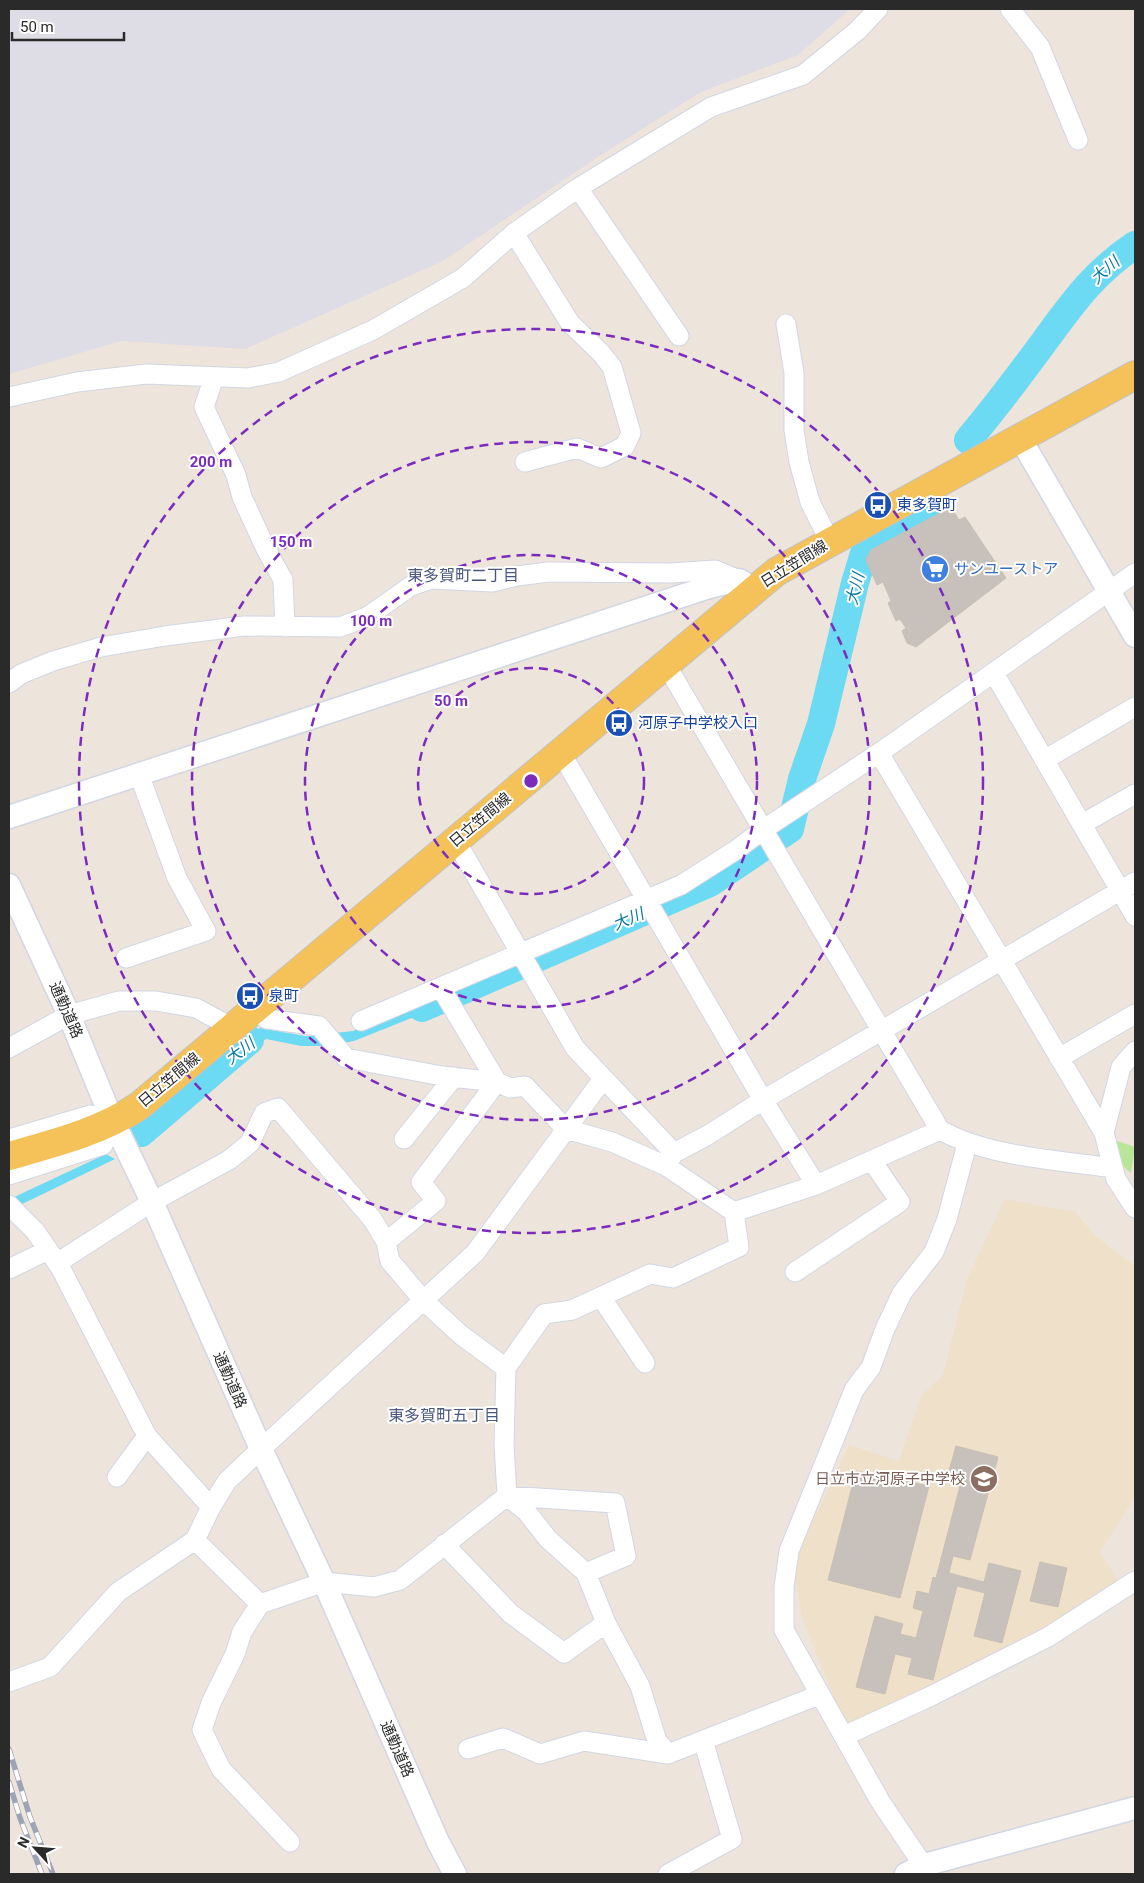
<svg xmlns="http://www.w3.org/2000/svg" width="1144" height="1883" font-family="Roboto,'Noto Sans JP',sans-serif">
	<style>
		.industrial { fill: #dedce5 }
		.education { fill: #efe0ca }
		.green { fill: #b8e597 }
		.water { fill: #6cdaf2 }
		.lines { fill: none; stroke-linecap: round; stroke-linejoin: round }
		.river { stroke: #6cdaf2; stroke-width: 28 }
		.building { fill: #c8c1bb; stroke: #c8c0b5 }
		.minor-casing { stroke: #d1d6e3; stroke-width: 21 }
		.tertiary-casing { stroke: #d1d6e3; stroke-width: 25 }
		.primary-casing { stroke: #c3c3c3; stroke-width: 30 }
		.minor { stroke: #fff; stroke-width: 19 }
		.tertiary { stroke: #fff; stroke-width: 22 }
		.primary { stroke: #f4c259; stroke-width: 28 }
		.rail-casing { stroke: #9ea4b5; stroke-width: 5.5 }
		.rail { stroke: #fff; stroke-width: 4; stroke-dasharray: 11; stroke-linecap: butt }
		.ring { fill: none; stroke: #7b2cbf; stroke-width: 2.5; stroke-dasharray: 9 6 }
		.labels { text-anchor: middle; dominant-baseline: central; stroke-width: 4; stroke-linejoin: round; paint-order: stroke }
		.transit-label { font-size: 15px; fill: #164399; stroke: #fff; text-anchor: start }
		.street-label { font-size: 15px; fill: #2a2a2a; stroke: #fff }
		.shop-label { font-size: 15px; fill: #366cbe; stroke: #fff; text-anchor: start }
		.education-label { font-size: 15px; fill: #785e54; stroke: #fff; text-anchor: end }
		.water-label { font-size: 16px; font-style: italic; fill: #0a789e; stroke: #fff }
		.neighbourhood-label { font-size: 16px; fill: #49577c; stroke: #fff }
		.centre { fill: #7b2cbf; stroke: #fff; stroke-width: 2.5 }
		.ring-label { font-size: 15px; text-anchor: middle; font-weight: bold; fill: #7b2cbf; stroke: #fff; stroke-width: 4; stroke-linejoin: round; paint-order: stroke }
	</style>
	<rect width="100%" height="100%" fill="#ede4dc"/>
	<!-- industrial -->
	<path class="industrial" d="M 9,9 L 850,9 L 798,55 L 701,92 L 601,155 L 443,261 L 245,349 L 121,341 L 9,374 Z"/>
	<!-- education -->
	<path class="education" d="M 1005,1199 L 1076,1212 L 1094,1235 L 1135,1266 L 1135,1497 L 1100,1552 L 1121,1585 L 978,1666 L 845,1725 L 802,1618 L 793,1564 L 849,1445 L 899,1461 L 921,1396 L 943,1375 L 967,1279 Z"/>
	<!-- green -->
	<path class="green" d="M 1117,1141 L 1135,1147 L 1131,1173 C 1119,1164 1116,1156 1117,1141 Z"/>
	<!-- water -->
	<path class="water" d="M 439,996 L 444,1005 L 354,1041 L 342,1043 L 335,1033 L 353,1031 Z
		M 260,1028 L 305,1036 L 319,1036 L 328,1046 L 301,1046 L 266,1039 L 254,1045 L 225,1068 L 219,1061 Z
		M 212,1066 L 219,1075 L 145,1137 L 140,1130 Z
		M 106,1154 L 115,1159 L 16,1207 L 10,1199 Z"/>
	<g class="lines">
		<!-- river -->
		<path class="river" d="M 968,440 C 995,408 1019,376 1044,342 C 1072,304 1094,272 1135,245
			M 422,1008 L 710,883 L 790,829 L 802,779 L 821,724 L 855,583 L 865,550 L 930,514
			M 141,1133 L 250,1040"/>
	</g>
	<!-- building -->
	<path class="building" d="M 951,507 L 959,520 L 965,517 L 1006,578 L 916,647 L 907,643 L 902,631 L 906,628 L 900,619 L 896,621 L 888,603 L 891,601 L 883,582 L 877,585 L 866,560 L 871,550 Z
		M 956,1446 L 998,1457 L 970,1560 L 953,1556 L 949,1573 L 984,1582 L 989,1563 L 1021,1571 L 1002,1643 L 974,1636 L 985,1593 L 957,1586 L 933,1680 L 908,1674 L 912,1658 L 895,1654 L 885,1694 L 856,1687 L 875,1616 L 903,1624 L 900,1634 L 916,1638 L 923,1611 L 913,1608 L 917,1591 L 929,1594 L 933,1577 L 936,1578 L 961,1482 L 947,1478 Z
		M 856,1471 L 929,1486 L 900,1598 L 828,1580 Z
		M 1040,1562 L 1067,1568 L 1058,1607 L 1030,1601 Z"/>
	<g class="lines">
		<defs>
			<path id="minor" d="M 1010,9 L 1040,47 L 1078,140
				M 578,188 L 679,336
				M 514,233 L 570,323 L 601,353 L 612,367 L 631,433 L 625,446 L 601,458 L 577,448 L 525,462
				M 786,324 L 794,373 L 794,430 L 799,462 L 810,502 L 830,542
				M 214,377 L 204,407 L 236,475 L 242,497 L 265,547 L 283,580 L 285,627
				M 9,397 L 77,382 L 146,374 L 248,378 L 279,372 L 373,330 L 463,278 L 514,233 L 578,188 L 711,107 L 803,75 L 857,31 L 878,9
				M 665,663 L 940,1130 C 989,1157 1057,1160 1113,1168
				M 994,673 L 1135,916
				M 9,683 L 21,674 L 53,661 L 101,647 L 165,636 L 244,626 L 340,627 L 367,617 L 411,586 L 431,579 L 492,582 L 517,576 L 548,572 L 671,573 L 715,570 L 739,580
				M 561,753 L 763,1100 L 816,1185
				M 879,753 L 1104,1133 L 1116,1179 L 1135,1208
				M 1044,760 L 1135,707
				M 1082,824 L 1135,794
				M 456,841 L 575,1048 L 674,1153
				M 126,958 L 206,931 L 177,878 L 139,774
				M 251,1010 L 267,1019 L 319,1026 L 346,1058 L 442,1076 L 497,1082 L 510,1088 L 525,1086 L 566,1129 L 612,1142 L 666,1166 L 734,1212 L 739,1247 L 673,1278 L 650,1274 L 572,1310 L 544,1314 L 506,1368 L 504,1444 L 507,1496 L 526,1511 L 548,1539 L 586,1573 L 606,1623 L 640,1686 L 657,1741 L 668,1754
				M 361,1021 L 681,885 L 736,850 L 764,829 L 879,753 L 1135,573
				M 9,1048 L 69,1015 L 119,1001 L 156,1001 L 196,1008 L 231,1027
				M 1059,1058 L 1135,1014
				M 1104,1133 L 1121,1067 L 1135,1051
				M 9,1139 L 90,1115 L 113,1122 L 103,1145 L 9,1175
				M 404,1139 L 454,1077
				M 666,1166 L 674,1153 L 708,1135 L 763,1100 L 1135,882
				M 9,1205 L 35,1231 L 60,1267 L 147,1436
				M 734,1212 L 816,1185 L 940,1130
				M 386,1242 L 436,1201 L 421,1182 L 497,1082 L 441,988
				M 57,1263 L 152,1202 L 229,1160 L 250,1143 L 264,1113 L 278,1108 L 373,1220 L 386,1242 L 390,1261 L 424,1301 L 461,1335 L 506,1368
				M 9,1269 L 48,1250
				M 795,1272 L 900,1202 L 872,1161
				M 601,1297 L 645,1363
				M 211,1507 L 227,1481 L 261,1449 L 475,1253 L 603,1079
				M 195,1540 L 260,1604
				M 444,1544 L 511,1614 L 564,1653 L 606,1623
				M 9,1682 L 50,1667 L 118,1592 L 195,1540 L 211,1507 L 147,1436 L 117,1477
				M 844,1736 L 929,1697 L 1048,1637 L 1135,1581
				M 468,1749 L 503,1738 L 540,1754 L 584,1741 L 668,1754 L 819,1695
				M 290,1842 L 221,1769 L 202,1730 L 211,1703 L 235,1654 L 242,1632 L 260,1604 L 324,1582 L 374,1587 L 400,1580 L 507,1496 L 615,1503 L 626,1556 L 586,1573
				M 668,1874 L 732,1839 L 703,1740
				M 929,1874 L 880,1801 L 784,1630 L 784,1587 L 789,1551 L 854,1390 L 871,1367 L 885,1329 L 902,1293 L 934,1252 L 947,1219 L 967,1144"/>
			<path id="tertiary" d="M 1020,438 L 1135,636
				M 9,817 L 709,587 L 739,580 L 754,589
				M 9,885 L 69,1015 L 108,1110 L 152,1202 L 261,1449 L 324,1582 L 438,1842 L 455,1874
				M 906,1874 L 924,1865 L 1135,1808"/>
			<path id="primary" d="M 9,1156 C 54,1143 100,1132 139,1106 L 776,572 L 1135,375"/>
		</defs>
		<!-- minor casing -->
		<use href="#minor" class="minor-casing"/>
		<!-- tertiary casing -->
		<use href="#tertiary" class="tertiary-casing"/>
		<!-- primary casing -->
		<use href="#primary" class="primary-casing"/>
		<!-- minor -->
		<use href="#minor" class="minor"/>
		<!-- tertiary -->
		<use href="#tertiary" class="tertiary"/>
		<!-- primary -->
		<use href="#primary" class="primary"/>
		<defs>
			<path id="rail" d="M 9,1749 L 30,1817 L 53,1874
				M 9,1782 L 20,1818 L 42,1874"/>
		</defs>
		<!-- rail casing -->
		<use href="#rail" class="rail-casing"/>
		<!-- rail -->
		<use href="#rail" class="rail"/>
	</g>
	<!-- distance rings -->
	<g class="ring">
		<circle cx="531" cy="781" r="113"/>
		<circle cx="531" cy="781" r="226"/>
		<circle cx="531" cy="781" r="339"/>
		<circle cx="531" cy="781" r="452"/>
	</g>
	<!-- icons -->
	<defs>
		<symbol id="bus-disc" viewBox="-11 -11 22 22"><circle r="9.5" fill="#1a4fb4" stroke="#fff"/><path d="M-5-6H5V4H4V6H2V4H-2V6H-4V4H-5ZM-3.5-4V0h7V-4ZM-3.5 1.2v1.5H-2V1.2ZM2 1.2v1.5H3.5V1.2Z" fill="#fff"/></symbol>
		<symbol id="supermarket-disc" viewBox="-11 -11 22 22"><circle r="9.5" fill="#3f7fe0" stroke="#fff"/><path d="M-6-5.5h2.5l.6 2H6L4.5 2H-2.5L-4.4-4H-6ZM-1.5 3.2a1.3 1.3 0 1 0 .1 0ZM3 3.2a1.3 1.3 0 1 0 .1 0Z" fill="#fff"/></symbol>
		<symbol id="school-disc" viewBox="-11 -11 22 22"><circle r="9.5" fill="#8d6e63" stroke="#fff"/><path d="M0-5L7-2L0 1L-7-2ZM-4 1L0 2.5L4 1V4Q0 6-4 4Z" fill="#fff"/></symbol>
	</defs>
	<g fill-rule="evenodd">
		<use href="#bus-disc" x="862" y="489" width="32" height="32"/>
		<use href="#supermarket-disc" x="919" y="553" width="32" height="32"/>
		<use href="#bus-disc" x="603" y="707" width="32" height="32"/>
		<use href="#bus-disc" x="234" y="980" width="32" height="32"/>
		<use href="#school-disc" x="968" y="1463" width="32" height="32"/>
	</g>
	<g class="labels">
		<!-- transit labels -->
		<g class="transit-label">
			<text x="897" y="505">東多賀町</text>
			<text x="638" y="723">河原子中学校入口</text>
			<text x="269" y="996">泉町</text>
		</g>
		<!-- street labels -->
		<g class="street-label">
			<text transform="translate(794 564) rotate(-32)">日立笠間線</text>
			<text transform="translate(480 820) rotate(-40)">日立笠間線</text>
			<text transform="translate(66 1010) rotate(66)">通勤道路</text>
			<text transform="translate(169 1080) rotate(-40)">日立笠間線</text>
			<text transform="translate(230 1380) rotate(66)">通勤道路</text>
			<text transform="translate(397 1749) rotate(66)">通勤道路</text>
		</g>
		<!-- shop labels -->
		<g class="shop-label">
			<text x="954" y="569">サンユーストア</text>
		</g>
		<!-- education labels -->
		<g class="education-label">
			<text x="965" y="1479">日立市立河原子中学校</text>
		</g>
		<!-- water labels -->
		<g class="water-label">
			<text transform="translate(1105 270) rotate(-41)">大川</text>
			<text transform="translate(855 589) rotate(-76)">大川</text>
			<text transform="translate(628 919) rotate(-23)">大川</text>
			<text transform="translate(240 1051) rotate(-37)">大川</text>
		</g>
		<!-- neighbourhood labels -->
		<g class="neighbourhood-label">
			<text x="463" y="575">東多賀町二丁目</text>
			<text x="444" y="1415">東多賀町五丁目</text>
		</g>
	</g>
	<circle cx="531" cy="781" r="8" class="centre"/>
	<g class="ring-label">
		<text x="211" y="467">200 m</text>
		<text x="291" y="547">150 m</text>
		<text x="371" y="626">100 m</text>
		<text x="451" y="706">50 m</text>
	</g>
	<!-- border -->
	<rect width="1144" height="1883" fill="none" stroke="#2a2a2a" stroke-width="20"/>
	<!-- north arrow -->
	<g transform="translate(35 1848) rotate(296)" stroke="#ffffff" stroke-width="4" paint-order="stroke">
	<path d="M0-4L9 19L0 12L-9 19Z" fill="#2a2a2a"/>
	<text y="-8" font-size="14" font-weight="bold" text-anchor="middle" fill="#2a2a2a">N</text>
	</g>
	<!-- scale -->
	<path d="M12 32v8h112v-8" fill="none" stroke="#2a2a2a" stroke-width="2.5"/>
	<text x="20" y="32" font-size="15" fill="#2a2a2a" stroke="#ffffff" stroke-width="4" paint-order="stroke">50 m</text>
</svg>
